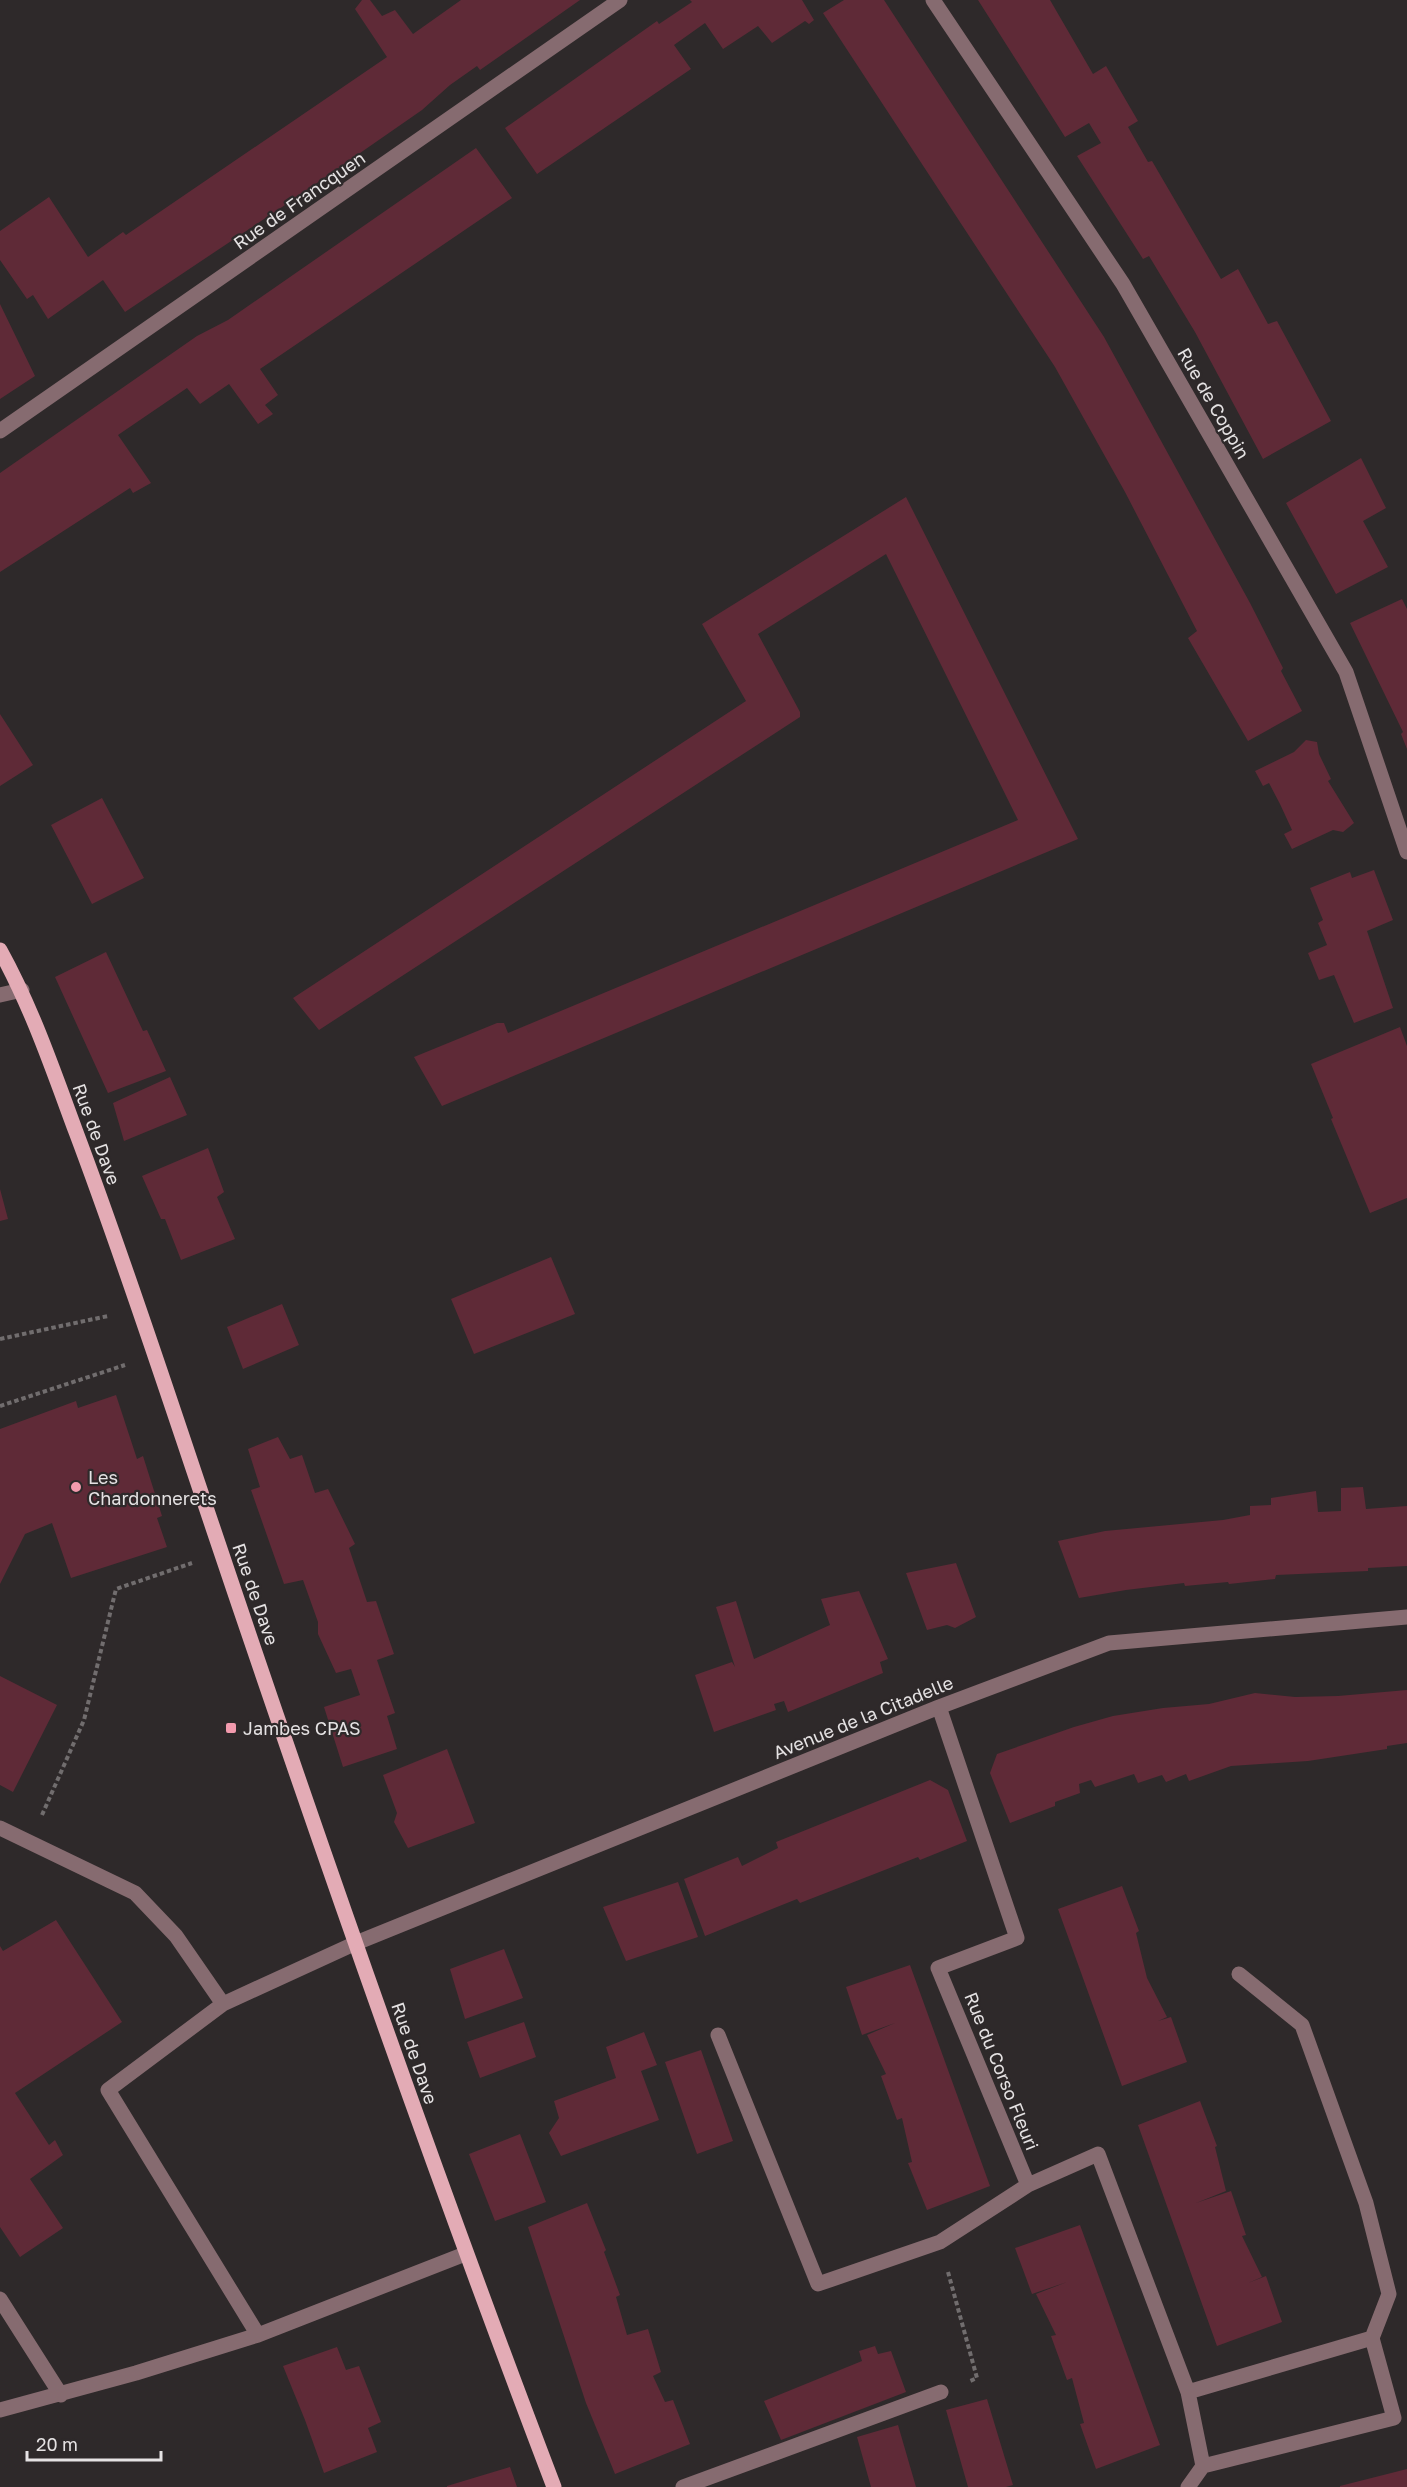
<svg xmlns="http://www.w3.org/2000/svg" width="1407" height="2487" font-family="'Golos Text',sans-serif">
	<style>
		.building { fill: #5f2a37 }
		.lines { fill: none; stroke-linecap: round; stroke-linejoin: round }
		.path { stroke: #716d6e; stroke-width: 4; stroke-dasharray: 4.5 3; stroke-linecap: butt }
		.minor { stroke: #866b70; stroke-width: 15 }
		.major { stroke: #e3abb5; stroke-width: 15 }
		.poi-dot { fill: #f29aad; stroke: #2e292a; stroke-width: 2 }
		.labels { text-anchor: middle; dominant-baseline: central; stroke-width: 4.5; stroke-linejoin: round; paint-order: stroke }
		.street-label { font-size: 18px; fill: #e5e2e3; stroke: #2e292a }
		.poi-label { font-size: 18px; fill: #e5e2e3; stroke: #2e292a; text-anchor: start }
	</style>
	<rect width="100%" height="100%" fill="#2e292a"/>
	<!-- building -->
	<path class="building" d="M 362,0 L 370,0 L 382,16 L 395,10 L 413,34 L 461,0 L 580,0 L 480,70 L 477,66 L 450,85 L 422,110 L 291,201 L 125,312 L 103,280 L 48,319 L 33,295 L 27,299 L 0,260 L 0,231 L 49,197 L 88,257 L 123,232 L 126,235 L 387,57 L 355,9 Z
		M 690,0 L 802,0 L 814,20 L 809,24 L 805,21 L 772,43 L 758,26 L 723,49 L 705,23 L 674,45 L 691,69 L 537,174 L 505,128 L 657,21 L 659,24 L 692,2 Z
		M 844,0 L 884,0 L 1104,337 L 1250,603 L 1283,668 L 1281,671 L 1302,711 L 1248,741 L 1188,638 L 1197,631 L 1125,492 L 1055,367 L 823,13 Z
		M 978,0 L 1050,0 L 1093,74 L 1106,66 L 1138,121 L 1128,127 L 1148,162 L 1152,161 L 1221,279 L 1238,269 L 1268,324 L 1277,321 L 1331,421 L 1263,459 L 1195,332 L 1149,256 L 1143,259 L 1077,156 L 1101,143 L 1089,123 L 1065,137 Z
		M 476,148 L 512,198 L 260,369 L 278,395 L 265,405 L 273,414 L 258,424 L 229,384 L 200,404 L 187,388 L 118,435 L 151,483 L 133,493 L 130,488 L 0,572 L 0,473 L 197,336 L 228,320 Z
		M 0,304 L 35,376 L 0,399 Z
		M 1361,458 L 1386,508 L 1363,521 L 1388,567 L 1336,594 L 1286,503 Z
		M 906,497 L 1078,839 L 442,1106 L 414,1057 L 497,1023 L 504,1023 L 508,1033 L 1018,820 L 886,554 L 758,634 L 800,712 L 800,717 L 319,1030 L 293,998 L 746,701 L 702,624 Z
		M 1402,599 L 1407,609 L 1407,749 L 1401,734 L 1403,732 L 1350,623 Z
		M 0,714 L 33,765 L 0,786 Z
		M 1306,740 L 1317,742 L 1319,754 L 1331,779 L 1328,781 L 1354,823 L 1343,832 L 1333,830 L 1292,849 L 1284,834 L 1292,830 L 1280,804 L 1269,783 L 1263,786 L 1255,771 L 1294,752 Z
		M 102,798 L 144,878 L 92,904 L 51,825 Z
		M 1374,870 L 1393,920 L 1367,931 L 1393,1008 L 1354,1023 L 1334,975 L 1319,980 L 1308,953 L 1327,945 L 1318,923 L 1323,920 L 1310,888 L 1350,872 L 1352,878 Z
		M 106,952 L 143,1031 L 147,1030 L 166,1071 L 108,1093 L 55,977 Z
		M 1400,1027 L 1407,1046 L 1407,1198 L 1370,1213 L 1331,1119 L 1333,1118 L 1311,1064 Z
		M 170,1077 L 187,1115 L 124,1141 L 113,1103 Z
		M 208,1148 L 224,1192 L 217,1197 L 235,1239 L 181,1260 L 165,1219 L 161,1219 L 142,1176 Z
		M 0,1189 L 8,1219 L 0,1221 Z
		M 551,1257 L 575,1314 L 474,1354 L 451,1299 Z
		M 282,1304 L 299,1345 L 243,1369 L 227,1327 Z
		M 116,1395 L 137,1459 L 143,1456 L 162,1516 L 157,1518 L 167,1547 L 71,1578 L 52,1523 L 25,1534 L 0,1584 L 0,1429 L 76,1401 L 78,1408 Z
		M 278,1437 L 290,1459 L 302,1455 L 315,1493 L 328,1489 L 355,1544 L 349,1548 L 367,1602 L 376,1601 L 394,1654 L 377,1660 L 395,1713 L 387,1716 L 397,1749 L 343,1767 L 324,1707 L 360,1695 L 351,1669 L 336,1673 L 318,1634 L 318,1622 L 303,1580 L 284,1584 L 251,1490 L 260,1487 L 248,1449 Z
		M 1363,1487 L 1366,1509 L 1407,1506 L 1407,1566 L 1368,1568 L 1368,1571 L 1276,1575 L 1275,1579 L 1229,1584 L 1228,1582 L 1185,1586 L 1184,1583 L 1126,1590 L 1079,1598 L 1058,1541 L 1105,1531 L 1223,1520 L 1250,1515 L 1250,1506 L 1271,1505 L 1271,1498 L 1316,1491 L 1318,1512 L 1341,1511 L 1341,1488 Z
		M 956,1563 L 976,1617 L 955,1628 L 947,1625 L 927,1630 L 906,1573 Z
		M 859,1591 L 888,1659 L 880,1662 L 883,1673 L 788,1712 L 784,1701 L 774,1704 L 776,1710 L 714,1732 L 695,1675 L 732,1662 L 735,1667 L 716,1607 L 736,1601 L 754,1659 L 830,1625 L 821,1599 Z
		M 0,1676 L 57,1705 L 13,1792 L 0,1785 Z
		M 1407,1690 L 1407,1743 L 1387,1746 L 1387,1749 L 1308,1761 L 1231,1766 L 1189,1781 L 1186,1774 L 1166,1782 L 1162,1775 L 1138,1783 L 1134,1774 L 1095,1787 L 1091,1780 L 1079,1784 L 1080,1793 L 1055,1802 L 1055,1806 L 1010,1823 L 990,1773 L 997,1754 L 1074,1727 L 1113,1716 L 1163,1708 L 1209,1704 L 1255,1693 L 1295,1697 L 1338,1696 Z
		M 447,1749 L 475,1823 L 408,1848 L 394,1822 L 397,1813 L 383,1775 Z
		M 930,1780 L 948,1790 L 967,1841 L 920,1860 L 918,1857 L 800,1903 L 797,1899 L 705,1936 L 684,1879 L 738,1857 L 742,1866 L 778,1848 L 776,1842 Z
		M 678,1882 L 698,1937 L 626,1961 L 603,1907 Z
		M 1122,1886 L 1139,1931 L 1136,1933 L 1147,1978 L 1167,2017 L 1158,2021 L 1171,2017 L 1187,2062 L 1122,2086 L 1058,1909 Z
		M 56,1920 L 122,2022 L 15,2093 L 49,2145 L 55,2140 L 63,2155 L 30,2179 L 63,2228 L 20,2257 L 0,2227 L 0,1946 L 3,1951 Z
		M 504,1949 L 523,1998 L 465,2019 L 450,1969 Z
		M 910,1965 L 990,2186 L 927,2210 L 908,2163 L 912,2162 L 902,2118 L 897,2120 L 881,2076 L 886,2074 L 867,2035 L 895,2023 L 862,2035 L 846,1987 Z
		M 524,2022 L 536,2057 L 480,2078 L 467,2042 Z
		M 644,2032 L 657,2065 L 641,2071 L 659,2120 L 561,2156 L 549,2133 L 559,2118 L 554,2101 L 616,2078 L 606,2047 Z
		M 701,2050 L 733,2141 L 697,2154 L 665,2062 Z
		M 1200,2101 L 1217,2146 L 1215,2147 L 1226,2191 L 1196,2203 L 1231,2191 L 1246,2235 L 1242,2236 L 1262,2277 L 1248,2283 L 1266,2276 L 1282,2322 L 1217,2346 L 1138,2125 Z
		M 520,2134 L 546,2202 L 495,2221 L 469,2154 Z
		M 587,2203 L 606,2250 L 604,2252 L 620,2295 L 616,2297 L 627,2335 L 648,2329 L 661,2372 L 653,2376 L 665,2402 L 673,2400 L 690,2444 L 615,2474 L 586,2403 L 528,2227 Z
		M 1080,2225 L 1160,2445 L 1096,2469 L 1080,2424 L 1084,2423 L 1072,2378 L 1067,2380 L 1051,2336 L 1056,2335 L 1036,2294 L 1067,2282 L 1032,2294 L 1015,2248 Z
		M 875,2346 L 878,2354 L 891,2351 L 906,2392 L 781,2440 L 764,2401 L 862,2361 L 859,2351 Z
		M 337,2347 L 346,2370 L 359,2366 L 381,2422 L 368,2428 L 377,2452 L 324,2473 L 305,2420 L 283,2366 Z
		M 987,2399 L 1013,2485 L 1006,2487 L 968,2487 L 946,2410 Z
		M 898,2425 L 916,2487 L 871,2487 L 857,2437 Z
		M 510,2467 L 517,2487 L 447,2487 L 447,2486 Z
		M 1407,2469 L 1407,2487 L 1340,2487 L 1340,2486 Z"/>
	<g class="lines">
		<!-- path -->
		<path class="path" d="M 0,1339 L 108,1316
			M 0,1406 L 125,1365
			M 42,1815 L 84,1720 L 116,1589 L 192,1563
			M 948,2272 L 977,2378 L 970,2381"/>
		<!-- minor -->
		<path class="minor" d="M 933,0 L 1123,284 L 1346,672 L 1407,852
			M 0,431 L 620,0
			M 0,995 L 22,990
			M 939,1707 L 1017,1938 L 938,1968 L 1028,2185 L 1098,2154 L 1188,2392 L 1203,2466 L 1394,2418 L 1372,2338 L 1188,2392
			M 0,1828 L 135,1893 L 176,1936 L 223,2004 L 356,1943 L 939,1707 L 1109,1643 L 1407,1617
			M 1239,1974 L 1302,2025 L 1366,2203 L 1389,2294 L 1372,2338
			M 223,2004 L 108,2090 L 258,2335
			M 718,2035 L 818,2284 L 940,2242 L 1028,2185
			M 0,2299 L 61,2395
			M 0,2410 L 136,2373 L 258,2335 L 465,2254
			M 683,2487 L 941,2392
			M 1188,2487 L 1203,2466"/>
		<!-- major -->
		<path class="major" d="M 0,950 C 32,1008 53,1070 76,1132 C 125,1262 168,1395 213,1528 C 321,1849 433,2170 554,2487"/>
	</g>
	<!-- markers -->
	<g class="poi-dot">
		<circle cx="76" cy="1487" r="6"/>
		<rect x="225" y="1722" width="12" height="12" rx="3"/>
	</g>
	<g class="labels">
		<!-- street labels -->
		<g class="street-label">
			<text transform="translate(299 200) rotate(-35)">Rue de Francquen</text>
			<text transform="translate(1214 403) rotate(60)">Rue de Coppin</text>
			<text transform="translate(97 1134) rotate(70)">Rue de Dave</text>
			<text transform="translate(256 1594) rotate(71)">Rue de Dave</text>
			<text transform="translate(863 1717) rotate(-22)">Avenue de la Citadelle</text>
			<text transform="translate(415 2053) rotate(71)">Rue de Dave</text>
			<text transform="translate(1002 2071) rotate(68)">Rue du Corso Fleuri</text>
		</g>
		<!-- poi labels -->
		<g class="poi-label">
			<text x="88" y="1477">Les<tspan x="88" dy="21">Chardonnerets</tspan></text>
			<text x="243" y="1728">Jambes CPAS</text>
		</g>
	</g>
	<!-- scale -->
	<path d="M27 2451v9h134v-9" fill="none" stroke="#e5e2e3" stroke-width="3"/>
	<text x="36" y="2451" font-size="18" fill="#e5e2e3" stroke="#2e292a" stroke-width="4.5" paint-order="stroke">20 m</text>
</svg>
